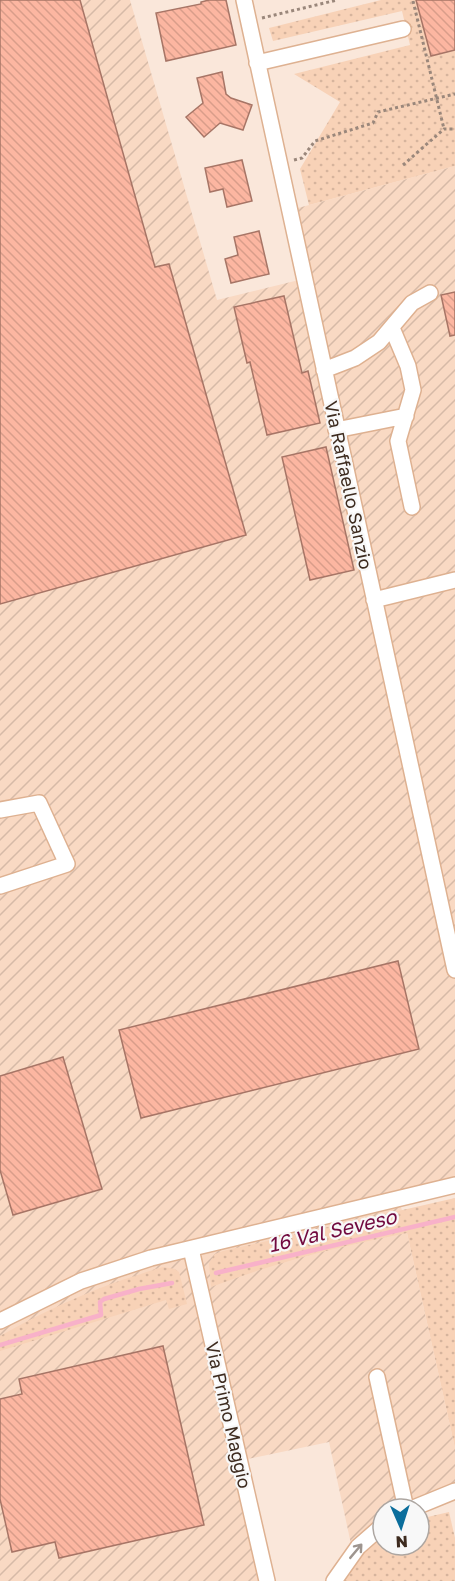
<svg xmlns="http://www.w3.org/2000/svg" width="455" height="1581" font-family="'Golos Text',sans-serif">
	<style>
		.industrial { fill: url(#industrial-furrows) }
		.grass { fill: url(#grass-dots) }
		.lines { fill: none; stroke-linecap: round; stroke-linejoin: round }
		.stream { stroke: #f8b1c9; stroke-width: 4.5 }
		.building { fill: url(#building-back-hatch); stroke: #a77566; stroke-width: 1.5 }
		.minor-casing { stroke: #deb191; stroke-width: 18 }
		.path { stroke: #9a877b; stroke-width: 3; stroke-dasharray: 3 3; stroke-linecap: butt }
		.minor { stroke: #fff; stroke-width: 15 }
		.oneway { stroke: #9e958f }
		.labels { text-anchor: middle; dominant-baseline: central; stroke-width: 4.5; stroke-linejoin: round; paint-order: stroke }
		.street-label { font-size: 18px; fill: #3d2b1f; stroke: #f8f8f8 }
		.water-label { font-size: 20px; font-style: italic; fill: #71093f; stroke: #f8f8f8 }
	</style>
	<defs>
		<pattern id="industrial-furrows" width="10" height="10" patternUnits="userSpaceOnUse" patternTransform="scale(1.5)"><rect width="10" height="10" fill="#f9d9c3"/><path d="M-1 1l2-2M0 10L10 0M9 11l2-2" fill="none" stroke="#d6baa7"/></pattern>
		<pattern id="grass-dots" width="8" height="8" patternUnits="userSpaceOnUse" patternTransform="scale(1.5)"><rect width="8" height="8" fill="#f8d2b7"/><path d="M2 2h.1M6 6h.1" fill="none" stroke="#d6b49d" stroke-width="1.8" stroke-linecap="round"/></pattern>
		<pattern id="building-back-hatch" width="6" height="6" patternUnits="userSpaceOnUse" patternTransform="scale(1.5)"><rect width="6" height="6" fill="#fcb6a1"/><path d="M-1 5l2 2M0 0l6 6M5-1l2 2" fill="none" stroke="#d99d8a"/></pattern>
	</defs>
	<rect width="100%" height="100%" fill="#fae7da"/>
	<!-- industrial -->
	<path class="industrial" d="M 0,0 L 130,0 L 217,300 L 299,280 L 283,212 L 455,166 L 455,1179 L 398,1193 L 455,1448 L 455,1495 L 419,1509 L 383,1509 L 383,1529 L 354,1558 L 329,1442 L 238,1461 L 264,1581 L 0,1581 Z"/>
	<!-- grass -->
	<path class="grass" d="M 381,0 L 455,0 L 455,166 L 309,205 L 300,169 L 340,102 L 294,74 L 410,45 L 402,11 L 273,41 L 269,28 Z
		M 455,1198 L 455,1448 L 407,1233 C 340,1246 274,1263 211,1287 L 209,1263 L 215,1254 L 223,1251 Z
		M 163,1267 L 175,1269 L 179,1272 L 187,1304 L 169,1309 L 166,1300 L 0,1351 L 0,1336 C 41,1313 83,1293 128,1278 C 139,1275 151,1270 163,1267 Z
		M 449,1512 L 455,1538 L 455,1581 L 343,1581 L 365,1551 L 383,1536 L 383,1545 L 419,1545 L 419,1519 Z"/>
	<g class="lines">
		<!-- stream -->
		<path class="stream" d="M 216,1273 L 455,1217
			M 0,1345 L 101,1315 L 100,1302 L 104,1299 L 139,1289 L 172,1283"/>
	</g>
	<!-- building -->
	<path class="building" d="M 0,0 L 80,0 L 155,267 L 169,264 L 246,535 L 0,604 Z
		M 209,0 L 226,0 L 236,45 L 166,61 L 156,13 L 201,4 L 201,2 Z
		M 416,0 L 455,0 L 455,50 L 431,56 Z
		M 222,72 L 226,94 L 231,98 L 252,105 L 243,130 L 220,123 L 204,137 L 186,117 L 203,103 L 197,78 Z
		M 242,160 L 252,201 L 227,207 L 223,189 L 210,192 L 205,168 Z
		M 259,231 L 269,274 L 231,283 L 225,259 L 238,255 L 234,237 Z
		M 455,292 L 455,335 L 450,336 L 441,295 Z
		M 284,296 L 302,373 L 308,371 L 320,423 L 267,435 L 250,362 L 247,363 L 234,307 Z
		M 326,447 L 354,570 L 310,580 L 282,457 Z
		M 398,961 L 419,1049 L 141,1118 L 119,1030 Z
		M 63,1057 L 102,1189 L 13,1215 L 0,1170 L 0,1076 Z
		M 163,1346 L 204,1525 L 59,1558 L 55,1542 L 12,1552 L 0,1499 L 0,1399 L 22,1394 L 19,1379 Z"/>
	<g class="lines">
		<defs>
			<path id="minor" d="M 244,0 L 455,970
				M 257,63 L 403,29
				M 392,328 L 408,366 L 413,390 L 398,441 L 412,507
				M 324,370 L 355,358 L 379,342 L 412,303 L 430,293
				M 336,430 L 406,416
				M 374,600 L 455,580
				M 0,810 L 39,803 L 67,864 L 0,886
				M 191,1249 L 267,1581
				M 0,1321 L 81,1281 L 151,1258 L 455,1185
				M 377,1377 L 406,1509
				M 411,1509 L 455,1491
				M 334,1581 L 358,1547 L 383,1525"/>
		</defs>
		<!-- minor casing -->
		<use href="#minor" class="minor-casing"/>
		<!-- path -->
		<path class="path" d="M 413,1 L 444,129
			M 262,18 L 337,0
			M 294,160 L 302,158 L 315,141 L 373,123 L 378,112 L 455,94
			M 403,165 L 444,129 L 455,129"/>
		<!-- minor -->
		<use href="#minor" class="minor"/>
	</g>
	<!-- one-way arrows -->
	<defs><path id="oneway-shaft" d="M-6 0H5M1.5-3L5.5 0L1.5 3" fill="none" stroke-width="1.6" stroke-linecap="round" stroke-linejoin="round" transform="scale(1.5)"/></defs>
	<use class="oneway" href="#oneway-shaft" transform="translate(356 1551) rotate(-50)"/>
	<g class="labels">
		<!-- street labels -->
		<g class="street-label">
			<text transform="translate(349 485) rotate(78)">Via Raffaello Sanzio</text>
			<text transform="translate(229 1415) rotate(77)">Via Primo Maggio</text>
		</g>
		<!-- water labels -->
		<g class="water-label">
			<text transform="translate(332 1230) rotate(-13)">16 Val Seveso</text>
		</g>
	</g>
	<!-- north arrow -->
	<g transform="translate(401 1527) rotate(177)"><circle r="28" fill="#f8f8f8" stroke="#ada6a1" stroke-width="1.5"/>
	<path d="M0-4.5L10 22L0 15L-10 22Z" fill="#0b6e9c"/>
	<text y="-9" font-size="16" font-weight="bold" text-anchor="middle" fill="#3d2b1f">N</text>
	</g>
</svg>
